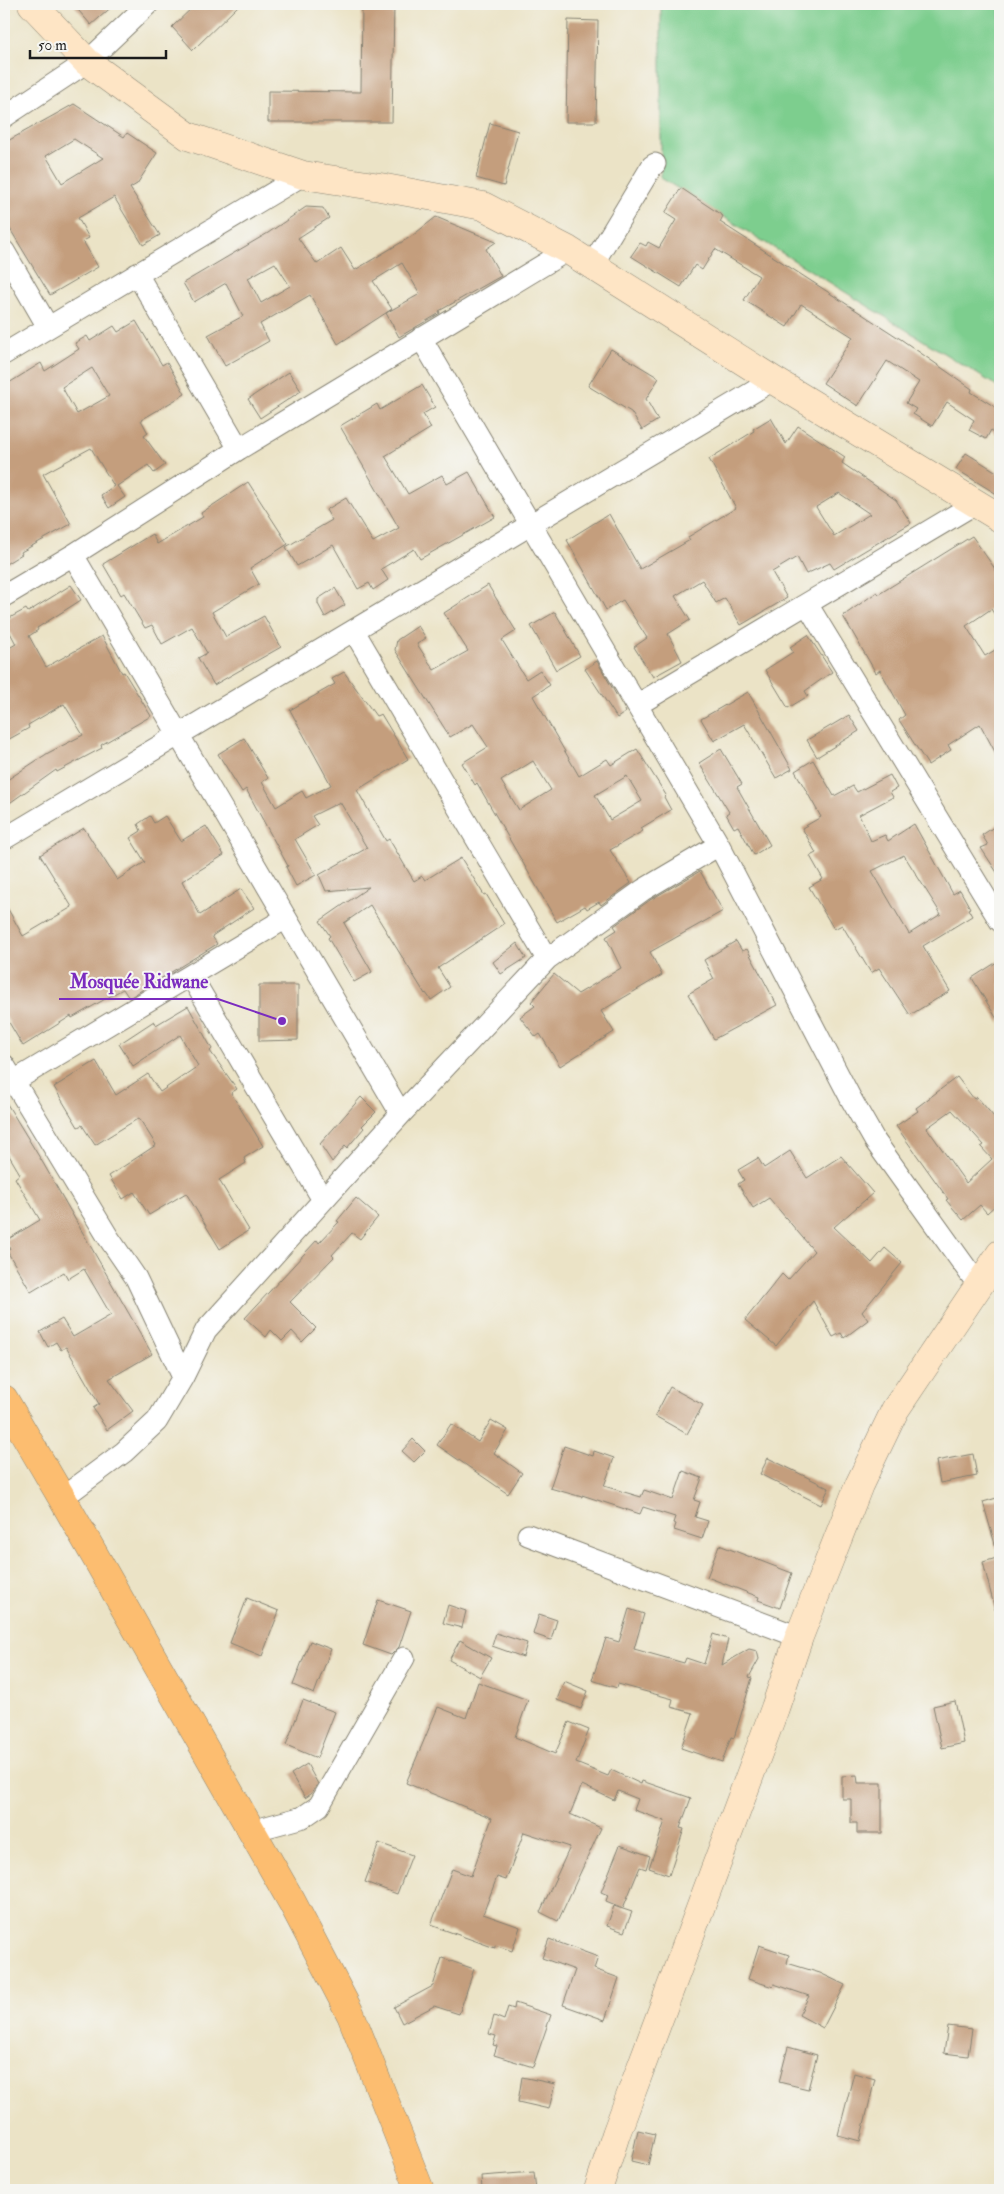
<svg xmlns="http://www.w3.org/2000/svg" width="1004" height="2194" font-family="'IM FELL Double Pica',serif">
	<style>
		.green { fill: #7dce8e; stroke: #4c7555 }
		.building { fill: #c49e7d; fill-rule: evenodd }
		.lines { fill: none; stroke-linecap: round; stroke-linejoin: round }
		.street-casing { stroke: #848071; stroke-width: 23 }
		.secondary-casing { stroke: #848071; stroke-width: 29 }
		.primary-casing { stroke: #848071; stroke-width: 29 }
		.street { stroke: #fff; stroke-width: 21 }
		.secondary { stroke: #fee5c5; stroke-width: 28 }
		.primary { stroke: #fcbd6f; stroke-width: 28 }
		.leader { fill: none; stroke: #7b2cbf; stroke-width: 2 }
		.callout-dot { fill: #7b2cbf; stroke: #f6f6f2; stroke-width: 2 }
		.callout-label { font-size: 19px; text-anchor: middle; font-weight: bold; fill: #7b2cbf; stroke: #f6f6f2; stroke-width: 4; stroke-linejoin: round; paint-order: stroke }
	</style>
	<rect width="100%" height="100%" fill="#f6f6f2"/>
	<filter id="ink" filterUnits="userSpaceOnUse"><feTurbulence type="fractalNoise" baseFrequency=".02" numOctaves="2"/><feDisplacementMap in="SourceGraphic" scale="10" xChannelSelector="R" yChannelSelector="G"/><feConvolveMatrix kernelMatrix="1 2 1 2 8 2 1 2 1" color-interpolation-filters="sRGB"/></filter>
	<filter id="wash" filterUnits="userSpaceOnUse"><feTurbulence type="fractalNoise" baseFrequency=".0096" numOctaves="4" result="noise"/><feDisplacementMap in="SourceGraphic" scale="20" xChannelSelector="R" yChannelSelector="G"/><feGaussianBlur stdDeviation="1.12" result="paint"/><feColorMatrix in="noise" values="0 0 0 0 0 0 0 0 0 0 0 0 0 0 0 0 0 1.4 0 .05"/><feComposite in="paint" operator="in"/></filter>
	<g filter="url(#wash)">
		<rect width="100%" height="100%" fill="#ebe3c6"/>
		<!-- green -->
		<path class="green" d="M 661,4 L 1000,4 L 1000,388 L 661,178 Z"/>
		<g id="blocks">
			<!-- building -->
			<path class="building" d="M 73,4 L 115,4 L 91,25 Z
				M 196,4 L 240,4 L 193,50 L 172,27 Z
				M 362,4 L 394,4 L 392,122 L 268,122 L 268,91 L 361,92 Z
				M 568,20 L 598,21 L 596,122 L 566,122 Z
				M 74,104 L 124,137 L 127,133 L 157,153 L 137,184 L 130,188 L 160,235 L 143,245 L 114,197 L 78,218 L 89,238 L 83,241 L 98,267 L 50,295 L 4,219 L 4,143 ZM 74,139 L 103,158 L 62,183 L 46,156 Z
				M 490,123 L 518,131 L 504,186 L 476,178 Z
				M 681,188 L 723,216 L 720,222 L 902,340 L 972,389 L 971,392 L 1000,410 L 1000,436 L 991,430 L 986,439 L 969,430 L 974,420 L 947,402 L 932,426 L 913,414 L 916,409 L 906,403 L 919,382 L 887,361 L 858,406 L 823,383 L 853,337 L 801,304 L 787,327 L 744,300 L 759,276 L 715,249 L 702,270 L 695,265 L 681,287 L 631,256 L 640,243 L 646,246 L 648,242 L 659,248 L 676,220 L 665,213 Z
				M 306,207 L 323,208 L 329,218 L 298,238 L 317,264 L 341,248 L 355,270 L 412,236 L 436,217 L 496,242 L 486,249 L 501,276 L 439,311 L 440,313 L 399,337 L 386,313 L 420,294 L 402,263 L 373,281 L 392,309 L 338,344 L 310,295 L 260,324 L 269,341 L 225,366 L 208,335 L 243,316 L 226,283 L 194,302 L 183,283 L 268,233 ZM 275,263 L 290,286 L 261,303 L 248,278 Z
				M 136,321 L 162,365 L 167,362 L 185,394 L 141,420 L 148,433 L 144,436 L 165,465 L 154,473 L 148,465 L 117,486 L 125,497 L 109,508 L 101,495 L 114,486 L 91,448 L 43,474 L 71,524 L 21,552 L 22,554 L 4,565 L 4,386 L 41,363 L 45,371 L 79,349 L 75,343 L 87,336 L 90,341 L 114,326 L 118,332 ZM 92,368 L 109,396 L 77,414 L 62,387 Z
				M 611,349 L 659,378 L 646,399 L 658,420 L 642,430 L 631,412 L 588,386 Z
				M 289,372 L 301,391 L 260,418 L 248,399 Z
				M 422,385 L 435,407 L 423,414 L 431,428 L 385,456 L 408,494 L 442,475 L 447,484 L 469,472 L 495,517 L 420,559 L 414,549 L 381,569 L 388,580 L 373,590 L 369,583 L 358,589 L 333,545 L 297,566 L 286,547 L 332,520 L 326,510 L 346,498 L 373,542 L 399,528 L 340,426 L 377,404 L 380,410 Z
				M 771,418 L 786,444 L 798,426 L 845,457 L 842,463 L 896,500 L 911,523 L 834,569 L 830,563 L 806,574 L 797,557 L 772,572 L 787,598 L 741,625 L 725,598 L 716,603 L 702,580 L 675,596 L 690,620 L 668,634 L 682,661 L 653,677 L 634,647 L 647,638 L 623,600 L 606,610 L 567,540 L 609,514 L 640,569 L 690,540 L 688,537 L 736,508 L 709,459 L 754,431 L 753,429 ZM 839,493 L 870,514 L 834,536 L 816,507 Z
				M 966,453 L 1000,474 L 1000,496 L 956,469 Z
				M 248,482 L 288,544 L 250,568 L 259,584 L 212,612 L 226,637 L 264,616 L 281,647 L 214,685 L 198,658 L 207,653 L 192,627 L 162,644 L 152,625 L 145,628 L 124,593 L 121,595 L 103,564 L 152,534 L 157,544 L 203,517 L 201,513 Z
				M 972,536 L 1000,576 L 1000,623 L 991,609 L 966,626 L 985,656 L 1000,647 L 1000,761 L 980,724 L 948,745 L 951,750 L 928,765 L 899,720 L 905,715 L 880,670 L 876,673 L 843,616 L 877,592 L 879,594 Z
				M 71,585 L 81,600 L 37,628 L 38,630 L 29,636 L 46,667 L 102,636 L 122,673 L 124,672 L 151,716 L 101,745 L 102,748 L 57,772 L 56,770 L 4,807 L 4,782 L 48,753 L 83,735 L 64,704 L 28,725 L 29,728 L 4,742 L 4,651 L 16,644 L 4,621 L 26,609 L 28,612 Z
				M 488,585 L 516,631 L 502,640 L 526,679 L 540,670 L 550,685 L 533,696 L 579,776 L 607,759 L 611,765 L 637,749 L 666,795 L 664,797 L 671,810 L 641,828 L 643,831 L 610,850 L 631,883 L 601,905 L 599,902 L 587,909 L 585,906 L 557,922 L 477,783 L 475,785 L 462,763 L 488,747 L 473,724 L 450,737 L 395,650 L 397,640 L 418,626 L 426,638 L 417,644 L 434,670 L 468,651 L 444,613 ZM 533,761 L 551,790 L 519,810 L 501,781 ZM 627,776 L 642,801 L 610,820 L 595,795 Z
				M 335,588 L 345,605 L 325,617 L 318,604 L 318,599 Z
				M 555,612 L 580,656 L 556,670 L 531,626 Z
				M 808,635 L 832,672 L 805,691 L 808,696 L 788,708 L 765,670 L 793,652 L 790,647 Z
				M 597,661 L 626,712 L 617,718 L 585,669 Z
				M 344,672 L 376,716 L 381,714 L 408,759 L 357,790 L 386,841 L 389,839 L 414,881 L 422,876 L 425,880 L 461,858 L 484,895 L 486,894 L 504,924 L 438,968 L 450,987 L 431,1000 L 426,993 L 425,994 L 370,905 L 344,923 L 372,972 L 354,982 L 328,938 L 330,936 L 320,921 L 369,887 L 326,891 L 319,875 L 367,848 L 340,802 L 312,816 L 318,825 L 295,839 L 316,875 L 296,886 L 286,867 L 288,866 L 246,789 L 242,792 L 218,754 L 244,738 L 268,778 L 262,782 L 276,807 L 302,791 L 306,798 L 331,785 L 290,710 L 335,684 L 332,679 Z
				M 748,692 L 792,769 L 776,778 L 744,724 L 714,741 L 701,719 Z
				M 849,715 L 859,731 L 817,757 L 807,740 Z
				M 721,749 L 742,784 L 737,787 L 770,845 L 754,855 L 738,826 L 734,828 L 726,814 L 729,812 L 699,763 Z
				M 813,760 L 834,796 L 853,786 L 857,792 L 890,775 L 897,788 L 890,792 L 893,797 L 859,815 L 871,841 L 885,835 L 888,841 L 914,824 L 953,894 L 960,890 L 970,908 L 968,909 L 972,916 L 923,946 L 950,991 L 910,1015 L 879,968 L 871,973 L 842,925 L 834,929 L 809,887 L 823,879 L 810,856 L 816,853 L 802,828 L 821,817 L 795,771 ZM 904,855 L 941,914 L 909,934 L 872,871 Z
				M 150,816 L 154,823 L 165,816 L 181,841 L 206,826 L 224,855 L 182,881 L 200,915 L 241,889 L 254,908 L 212,936 L 217,944 L 129,998 L 123,989 L 121,990 L 72,1018 L 71,1016 L 23,1046 L 4,1014 L 4,902 L 23,936 L 72,907 L 40,855 L 84,828 L 117,880 L 145,862 L 130,838 L 141,831 L 138,824 Z
				M 1000,823 L 1000,877 L 981,848 L 988,845 L 982,835 Z
				M 700,871 L 723,911 L 650,952 L 662,975 L 601,1011 L 614,1032 L 560,1066 L 540,1034 L 536,1037 L 520,1017 L 535,1006 L 531,1002 L 554,974 L 578,994 L 621,968 L 606,937 L 617,930 L 614,926 L 650,900 Z
				M 736,941 L 742,951 L 747,949 L 777,1005 L 714,1039 L 688,994 L 714,979 L 704,960 Z
				M 517,943 L 526,958 L 501,974 L 493,962 Z
				M 1000,960 L 1000,1024 L 972,978 Z
				M 259,985 L 298,985 L 298,1040 L 259,1041 Z
				M 188,1006 L 212,1049 L 210,1051 L 237,1089 L 231,1093 L 263,1146 L 244,1158 L 246,1163 L 219,1180 L 249,1230 L 220,1249 L 186,1193 L 149,1215 L 134,1192 L 123,1199 L 109,1176 L 156,1145 L 139,1118 L 95,1145 L 82,1125 L 78,1127 L 54,1087 L 96,1061 L 116,1095 L 148,1074 L 160,1092 L 198,1066 L 180,1035 L 133,1066 L 119,1044 L 154,1021 L 156,1025 Z
				M 957,1077 L 974,1099 L 977,1097 L 1000,1124 L 1000,1201 L 987,1213 L 980,1205 L 963,1220 L 946,1200 L 948,1199 L 896,1126 L 918,1111 L 916,1108 ZM 952,1110 L 984,1145 L 981,1147 L 992,1159 L 966,1183 L 927,1128 Z
				M 361,1097 L 376,1112 L 362,1126 L 364,1128 L 347,1148 L 345,1146 L 332,1162 L 320,1144 Z
				M 4,1099 L 43,1163 L 152,1354 L 109,1379 L 133,1411 L 107,1430 L 93,1408 L 99,1404 L 66,1347 L 61,1350 L 56,1342 L 48,1347 L 40,1332 L 62,1319 L 73,1337 L 111,1315 L 84,1269 L 68,1279 L 64,1272 L 31,1292 L 7,1251 L 10,1249 L 5,1241 L 40,1220 L 15,1178 L 20,1174 L 4,1147 Z
				M 790,1151 L 807,1178 L 841,1156 L 873,1193 L 834,1227 L 872,1263 L 885,1248 L 902,1263 L 862,1312 L 868,1320 L 844,1338 L 841,1333 L 833,1337 L 813,1301 L 776,1346 L 745,1320 L 782,1274 L 788,1280 L 814,1251 L 769,1198 L 753,1208 L 738,1184 L 744,1180 L 738,1170 L 758,1158 L 764,1168 Z
				M 356,1198 L 378,1217 L 360,1239 L 352,1233 L 332,1255 L 334,1257 L 290,1302 L 316,1328 L 302,1342 L 292,1331 L 282,1341 L 271,1330 L 266,1337 L 245,1318 L 317,1240 L 319,1243 L 339,1222 L 337,1221 Z
				M 670,1387 L 703,1405 L 687,1434 L 655,1416 Z
				M 491,1420 L 508,1430 L 494,1453 L 522,1473 L 508,1494 L 437,1445 L 451,1424 L 478,1442 Z
				M 413,1439 L 425,1451 L 414,1462 L 402,1451 Z
				M 564,1446 L 593,1456 L 594,1451 L 614,1458 L 604,1486 L 641,1497 L 644,1490 L 673,1500 L 683,1471 L 702,1478 L 694,1500 L 700,1502 L 695,1517 L 708,1521 L 702,1539 L 674,1530 L 676,1524 L 673,1523 L 675,1517 L 643,1507 L 640,1514 L 582,1495 L 582,1497 L 550,1488 Z
				M 973,1454 L 977,1476 L 940,1483 L 936,1461 Z
				M 768,1458 L 829,1488 L 821,1505 L 760,1474 Z
				M 1000,1497 L 1000,1547 L 996,1548 L 983,1502 Z
				M 719,1545 L 792,1573 L 780,1608 L 758,1600 L 759,1597 L 707,1577 Z
				M 1000,1557 L 1000,1609 L 995,1610 L 983,1562 Z
				M 247,1598 L 279,1611 L 262,1656 L 230,1643 Z
				M 378,1600 L 411,1611 L 399,1647 L 391,1655 L 363,1645 Z
				M 448,1605 L 466,1611 L 462,1628 L 443,1623 Z
				M 629,1609 L 644,1614 L 634,1649 L 684,1663 L 686,1658 L 704,1664 L 713,1634 L 728,1639 L 722,1665 L 749,1649 L 757,1651 L 759,1659 L 749,1677 L 752,1678 L 734,1738 L 731,1737 L 722,1762 L 681,1748 L 693,1713 L 671,1707 L 673,1699 L 618,1684 L 617,1688 L 592,1680 L 606,1638 L 619,1642 Z
				M 539,1614 L 557,1620 L 551,1640 L 533,1634 Z
				M 496,1633 L 527,1643 L 523,1657 L 492,1646 Z
				M 460,1640 L 491,1658 L 480,1677 L 449,1660 Z
				M 310,1641 L 331,1649 L 314,1694 L 293,1685 Z
				M 564,1681 L 588,1691 L 581,1709 L 557,1700 Z
				M 478,1682 L 528,1700 L 515,1737 L 555,1754 L 569,1722 L 589,1730 L 576,1763 L 608,1776 L 611,1770 L 641,1784 L 642,1781 L 691,1798 L 680,1828 L 684,1829 L 669,1875 L 649,1868 L 665,1821 L 634,1810 L 638,1799 L 618,1791 L 614,1800 L 582,1785 L 570,1814 L 601,1828 L 558,1921 L 540,1912 L 570,1847 L 524,1832 L 506,1880 L 497,1877 L 483,1914 L 520,1927 L 512,1951 L 495,1945 L 495,1948 L 431,1925 L 452,1869 L 471,1876 L 492,1818 L 406,1783 L 438,1707 L 466,1718 Z
				M 303,1700 L 335,1712 L 317,1758 L 286,1745 Z
				M 955,1701 L 964,1743 L 942,1748 L 933,1706 Z
				M 307,1764 L 318,1784 L 311,1794 L 305,1798 L 291,1774 Z
				M 857,1775 L 858,1783 L 882,1783 L 882,1833 L 857,1833 L 857,1823 L 851,1823 L 851,1799 L 842,1799 L 842,1776 Z
				M 379,1843 L 412,1855 L 397,1894 L 365,1882 Z
				M 620,1845 L 650,1856 L 646,1869 L 640,1867 L 623,1908 L 606,1901 L 608,1895 L 601,1892 Z
				M 614,1906 L 632,1912 L 624,1932 L 607,1926 Z
				M 549,1939 L 598,1957 L 594,1969 L 619,1978 L 605,2020 L 563,2005 L 575,1970 L 542,1958 Z
				M 759,1945 L 789,1955 L 787,1963 L 820,1973 L 845,1985 L 823,2028 L 799,2015 L 809,1996 L 774,1984 L 773,1987 L 748,1979 Z
				M 442,1958 L 474,1969 L 459,2014 L 434,2006 L 402,2023 L 394,2007 L 433,1986 Z
				M 515,2003 L 551,2015 L 533,2067 L 494,2055 L 497,2046 L 493,2045 L 496,2036 L 489,2034 L 494,2016 L 504,2020 L 508,2007 L 514,2009 Z
				M 948,2026 L 972,2029 L 968,2056 L 944,2053 Z
				M 788,2047 L 817,2055 L 808,2089 L 779,2082 Z
				M 854,2073 L 875,2079 L 860,2141 L 838,2135 Z
				M 522,2077 L 555,2084 L 549,2109 L 518,2102 Z
				M 638,2130 L 655,2134 L 648,2165 L 631,2161 Z
				M 534,2172 L 536,2190 L 482,2190 L 481,2176 Z"/>
		</g>
	</g>
	<g filter="url(#ink)">
		<use href="#blocks" fill-opacity="0" stroke="#848071" stroke-width="1"/>
		<g class="lines">
			<defs>
				<path id="street" d="M 4,117 L 87,62 L 148,4
					M 4,251 L 48,327
					M 591,267 L 652,166 L 655,164
					M 137,274 L 239,449
					M 421,338 L 719,845 L 851,1099 L 875,1141 L 979,1286
					M 4,354 L 303,175
					M 73,555 L 401,1114
					M 4,596 L 73,555 L 239,449 L 568,250
					M 807,604 L 1000,921
					M 354,631 L 547,959
					M 637,705 L 976,503
					M 4,839 L 773,380
					M 191,976 L 323,1200
					M 4,1065 L 108,1237 L 136,1278 L 183,1377
					M 14,1081 L 286,918
					M 62,1498 L 124,1452 L 157,1421 L 183,1377 L 206,1330 L 401,1114 L 547,959 L 643,890 L 719,845
					M 528,1535 L 799,1637
					M 252,1831 L 303,1817 L 319,1806 L 404,1658"/>
				<path id="secondary" d="M 32,4 L 87,62 L 188,136 L 303,175 L 380,187 L 483,206 L 568,250 L 773,380 L 1000,518
					M 598,2190 L 616,2134 L 775,1708 L 799,1637 L 859,1485 L 895,1410 L 1000,1254"/>
				<path id="primary" d="M 4,1399 L 62,1498 L 292,1902 L 351,2015 L 420,2190"/>
			</defs>
			<!-- street casing -->
			<use href="#street" class="street-casing"/>
			<!-- secondary casing -->
			<use href="#secondary" class="secondary-casing"/>
			<!-- primary casing -->
			<use href="#primary" class="primary-casing"/>
			<!-- street -->
			<use href="#street" class="street"/>
			<!-- secondary -->
			<use href="#secondary" class="secondary"/>
			<!-- primary -->
			<use href="#primary" class="primary"/>
		</g>
	</g>
	<!-- callouts -->
	<path class="leader" d="M282 1021L218 999H59"/>
	<circle class="callout-dot" cx="282" cy="1021" r="5"/>
	<g class="callout-label">
		<text x="139" y="988">Mosquée Ridwane</text>
	</g>
	<!-- margin -->
	<rect width="1004" height="2194" fill="none" stroke="#f6f6f2" stroke-width="20"/>
	<!-- scale -->
	<path d="M30 50v8h136v-8" fill="none" stroke="#1c1c1c" stroke-width="2.5"/>
	<text x="38" y="50" font-size="15" fill="#1c1c1c" stroke="#f6f6f2" stroke-width="4" paint-order="stroke">50 m</text>
</svg>
